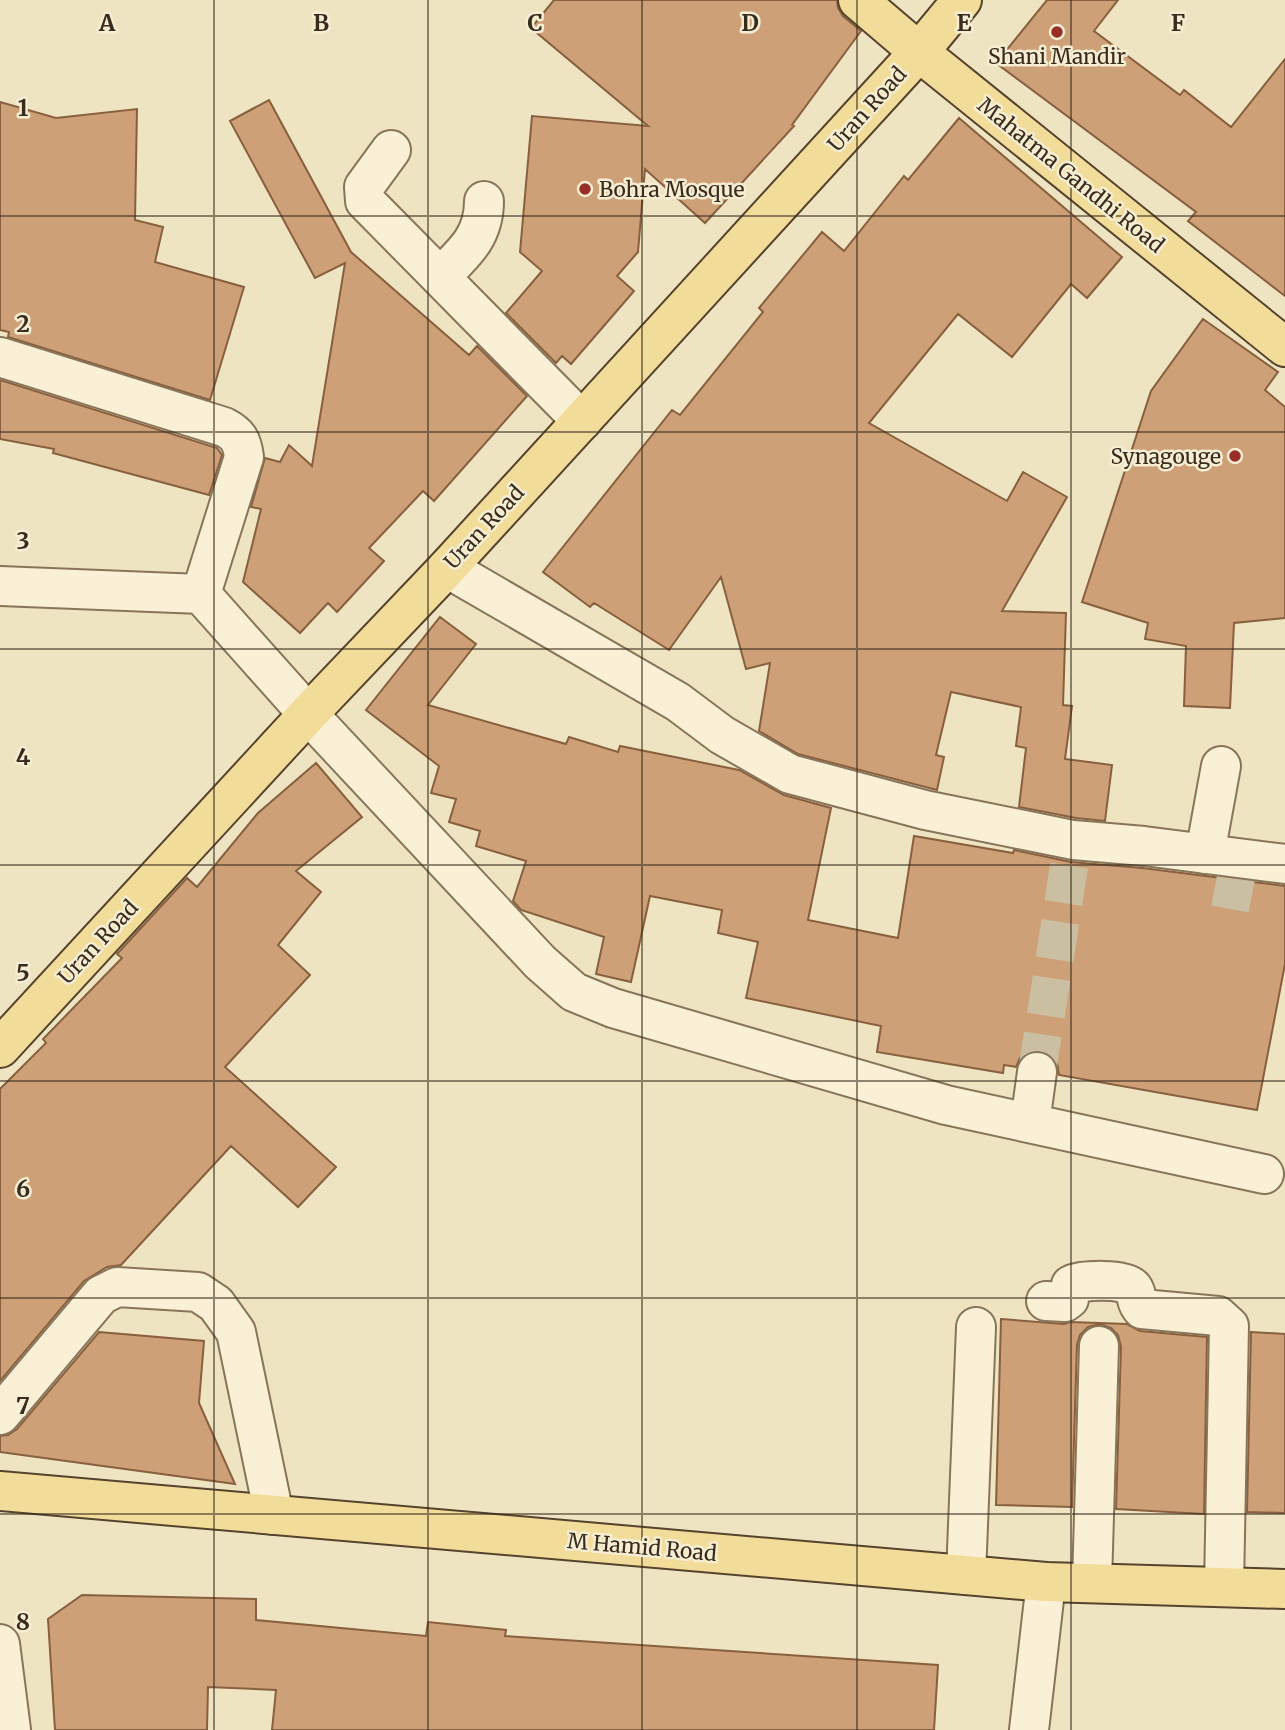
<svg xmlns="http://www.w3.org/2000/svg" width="1285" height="1730" font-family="Merriweather,serif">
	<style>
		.building { fill: #cda077; stroke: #88603f; stroke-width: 2 }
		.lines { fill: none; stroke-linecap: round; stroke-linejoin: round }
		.minor-tunnel { stroke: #cabfa1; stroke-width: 38; stroke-dasharray: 38 19; stroke-linecap: butt }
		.minor-casing { stroke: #887559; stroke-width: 42 }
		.major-casing { stroke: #56432d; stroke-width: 42 }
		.minor { stroke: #f9f0d5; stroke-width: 38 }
		.major { stroke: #f2dc99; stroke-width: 38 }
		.grid { fill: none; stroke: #382c1d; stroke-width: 2; stroke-opacity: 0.55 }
		.poi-dot { fill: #982e28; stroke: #f6edd2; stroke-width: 2.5 }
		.labels { text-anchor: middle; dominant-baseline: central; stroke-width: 5; stroke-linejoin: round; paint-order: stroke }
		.poi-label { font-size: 21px; fill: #382c1d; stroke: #f6edd2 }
		.street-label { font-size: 21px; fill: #382c1d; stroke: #f6edd2 }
		.grid-label { font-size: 23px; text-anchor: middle; font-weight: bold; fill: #382c1d; stroke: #f6edd2; stroke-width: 5; stroke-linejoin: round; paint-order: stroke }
	</style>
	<rect width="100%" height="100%" fill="#eee4c2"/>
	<!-- building -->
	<path class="building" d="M 554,0 L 837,0 L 838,8 L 843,16 L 861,31 L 792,125 L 794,126 L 705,223 L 645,169 L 638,252 L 617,276 L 634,291 L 571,364 L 562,356 L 556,363 L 506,313 L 542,271 L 520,252 L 532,116 L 648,126 L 531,28 Z
		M 1047,0 L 1118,0 L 1094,31 L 1180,95 L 1184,90 L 1231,127 L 1285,59 L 1285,296 L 1188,221 L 1196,212 L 996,63 Z
		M 269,100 L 351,252 L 469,355 L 477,346 L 527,396 L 434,501 L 423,491 L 369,548 L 384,561 L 337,612 L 328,603 L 300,633 L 243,582 L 261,509 L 251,507 L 265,458 L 280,462 L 289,445 L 312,466 L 345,263 L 315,278 L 230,121 Z
		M 0,102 L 56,118 L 137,109 L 135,220 L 163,227 L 155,262 L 244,287 L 210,400 L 8,337 L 9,332 L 0,330 Z
		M 959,118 L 1122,257 L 1087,298 L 1071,284 L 1012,357 L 958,314 L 869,423 L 1007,501 L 1023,472 L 1067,497 L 1002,611 L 1066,613 L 1063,705 L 1072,706 L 1065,759 L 1112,765 L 1105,821 L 1076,818 L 1019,807 L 1026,748 L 1016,746 L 1021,707 L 951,692 L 936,755 L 944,757 L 937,790 L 798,754 L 759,731 L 770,663 L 746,669 L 721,577 L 669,650 L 594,603 L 590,607 L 543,572 L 672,410 L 680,415 L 763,312 L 759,308 L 822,232 L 844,251 L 904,176 L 908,180 Z
		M 1203,319 L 1278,372 L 1265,390 L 1285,407 L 1285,618 L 1234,623 L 1230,708 L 1184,706 L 1186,646 L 1145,639 L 1148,623 L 1082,602 L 1151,391 Z
		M 0,380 L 217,448 L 222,455 L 209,495 L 53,453 L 54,449 L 0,439 Z
		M 440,617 L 476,644 L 428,705 L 566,744 L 569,737 L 618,752 L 620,746 L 739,770 L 784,795 L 831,808 L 808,920 L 898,938 L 914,836 L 1013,853 L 1014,850 L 1071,862 L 1142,868 L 1285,886 L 1285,964 L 1257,1110 L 1059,1075 L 1057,1063 L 1051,1055 L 1041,1051 L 1028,1052 L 1020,1058 L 1016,1067 L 1004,1065 L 1003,1073 L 877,1052 L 881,1026 L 746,998 L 758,942 L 718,933 L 722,910 L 650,896 L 631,982 L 596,974 L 604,937 L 521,910 L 513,901 L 526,861 L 476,846 L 480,831 L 449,822 L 456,799 L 431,793 L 439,766 L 366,710 Z
		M 316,763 L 362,817 L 296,871 L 321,892 L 278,945 L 310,975 L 225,1067 L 336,1167 L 298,1207 L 231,1146 L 121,1265 L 107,1267 L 84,1281 L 0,1381 L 0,1089 L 46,1043 L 43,1039 L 122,958 L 117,954 L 187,878 L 197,887 L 258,813 Z
		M 1001,1319 L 1064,1324 L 1071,1322 L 1127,1324 L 1140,1331 L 1207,1337 L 1204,1514 L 1116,1509 L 1121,1347 L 1118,1335 L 1111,1328 L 1100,1324 L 1088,1327 L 1080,1335 L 1077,1345 L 1072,1507 L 996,1505 Z
		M 99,1332 L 204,1341 L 199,1403 L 235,1484 L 0,1452 L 0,1436 L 8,1435 L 17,1429 Z
		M 1251,1332 L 1285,1334 L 1285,1513 L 1247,1512 Z
		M 82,1595 L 256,1599 L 256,1620 L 426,1636 L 428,1622 L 506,1630 L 505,1636 L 938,1665 L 934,1730 L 272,1730 L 276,1690 L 208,1687 L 207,1730 L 55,1730 L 48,1619 Z"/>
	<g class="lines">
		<!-- minor-tunnel -->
		<path class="minor-tunnel" d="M 1230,909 L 1236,877
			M 1037,1072 L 1070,860"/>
		<defs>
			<path id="minor" d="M 391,150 L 364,187 L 365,201 L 582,421
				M 440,277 C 464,253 484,237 484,201
				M 0,357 L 224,427 C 238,434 242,441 244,457 L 201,594
				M 447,568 L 678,702 L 722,735 L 790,774 L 925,810 L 1073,840 L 1144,846 L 1285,864
				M 0,586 L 201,594 L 308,714 L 540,962 L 574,992 L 613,1008 L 946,1105 L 1264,1174
				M 1205,854 L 1221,766
				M 1030,1123 L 1037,1072
				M 1046,1301 L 1065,1302 L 1069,1299 L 1071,1285 C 1081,1280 1126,1278 1133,1288 C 1138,1295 1135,1302 1142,1309 L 1218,1316 L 1229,1326 L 1224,1587
				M 0,1415 L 101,1295 L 117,1287 L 198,1292 L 216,1304 L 236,1332 L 274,1515
				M 966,1575 L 976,1327
				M 1092,1583 L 1099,1346
				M 0,1644 L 11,1730
				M 1029,1730 L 1046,1582"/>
			<path id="major" d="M 858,0 L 919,52 L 1285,347
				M 0,1048 L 308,714 L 447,568 L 919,52 L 962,0
				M 0,1491 L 1046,1582 L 1285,1589"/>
		</defs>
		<!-- minor casing -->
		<use href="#minor" class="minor-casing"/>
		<!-- major casing -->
		<use href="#major" class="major-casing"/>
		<!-- minor -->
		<use href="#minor" class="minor"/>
		<!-- major -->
		<use href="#major" class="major"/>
	</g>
	<!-- grid -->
	<path class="grid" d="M 214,0 L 214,1730M 428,0 L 428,1730M 642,0 L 642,1730M 857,0 L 857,1730M 1071,0 L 1071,1730M 0,216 L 1285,216M 0,432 L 1285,432M 0,649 L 1285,649M 0,865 L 1285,865M 0,1081 L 1285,1081M 0,1298 L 1285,1298M 0,1514 L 1285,1514"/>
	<!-- markers -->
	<g class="poi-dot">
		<circle cx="1057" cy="32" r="7"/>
		<circle cx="585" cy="189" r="7"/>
		<circle cx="1235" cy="456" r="7"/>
	</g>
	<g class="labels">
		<!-- poi labels -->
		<g class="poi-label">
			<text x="1057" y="56">Shani Mandir</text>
			<text x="599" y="189" text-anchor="start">Bohra Mosque</text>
			<text x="1221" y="456" text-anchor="end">Synagouge</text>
		</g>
		<!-- street labels -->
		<g class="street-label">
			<text transform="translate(867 109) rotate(-48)">Uran Road</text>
			<text transform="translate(1071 175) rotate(39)">Mahatma Gandhi Road</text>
			<text transform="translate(484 527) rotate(-47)">Uran Road</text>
			<text transform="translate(98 942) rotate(-47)">Uran Road</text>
			<text transform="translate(642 1547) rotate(5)">M Hamid Road</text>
		</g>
	</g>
	<g class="grid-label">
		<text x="107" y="31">A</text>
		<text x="321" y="31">B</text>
		<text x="535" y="31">C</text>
		<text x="750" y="31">D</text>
		<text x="964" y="31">E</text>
		<text x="1178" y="31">F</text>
		<text x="23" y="116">1</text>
		<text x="23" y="332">2</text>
		<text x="23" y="549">3</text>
		<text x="23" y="765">4</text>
		<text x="23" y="981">5</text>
		<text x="23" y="1197">6</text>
		<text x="23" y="1414">7</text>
		<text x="23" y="1630">8</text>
	</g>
</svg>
